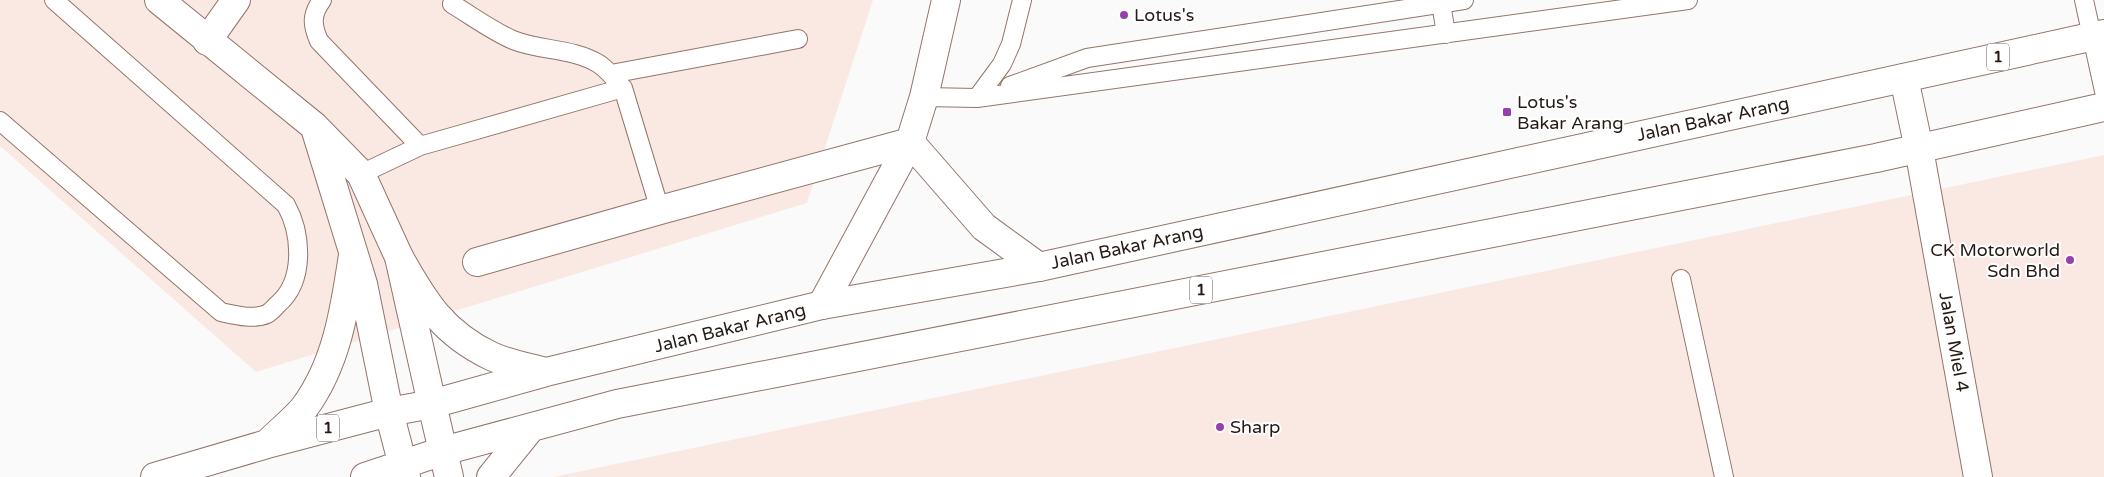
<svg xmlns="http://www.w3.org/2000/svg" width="2104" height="477" font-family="'Varela Round',sans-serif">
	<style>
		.built { fill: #fae9e3 }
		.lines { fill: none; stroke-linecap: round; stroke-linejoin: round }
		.lane-casing { stroke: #93756a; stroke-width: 20 }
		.street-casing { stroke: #93756a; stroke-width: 30 }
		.secondary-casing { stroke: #93756a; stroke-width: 30 }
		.primary-casing { stroke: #93756a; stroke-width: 30 }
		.lane { stroke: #fff; stroke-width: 18 }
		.street { stroke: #fff; stroke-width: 28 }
		.secondary { stroke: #fff; stroke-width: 28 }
		.primary { stroke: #fff; stroke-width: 28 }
		.poi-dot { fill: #9640ad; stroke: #fff; stroke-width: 2 }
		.labels { text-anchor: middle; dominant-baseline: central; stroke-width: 4; stroke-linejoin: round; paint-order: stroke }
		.shield { fill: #fff; stroke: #675f5c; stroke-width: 1 }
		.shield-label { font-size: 16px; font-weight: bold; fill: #261a16 }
		.poi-label { font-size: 18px; fill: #261a16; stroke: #fff; text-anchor: start }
		.street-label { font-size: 18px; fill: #261a16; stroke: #fff }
	</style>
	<rect width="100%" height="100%" fill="#fafafa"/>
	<!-- built -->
	<path class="built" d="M 0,0 L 873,0 L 807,203 L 256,372 L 0,146 Z
		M 2104,155 L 2104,477 L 553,477 Z"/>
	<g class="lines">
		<defs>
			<path id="lane" d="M 322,0 C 311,15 312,25 319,41 L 420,146
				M 2084,0 L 2104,91
				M 1441,3 L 1446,34
				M 452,4 C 472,16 492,31 513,40 C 540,51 573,48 599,64 C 608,70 616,80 623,88 L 660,210
				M 611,74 L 798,39
				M 1010,86 L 1087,58 L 1464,0
				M 924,97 L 977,98 L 1688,0
				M 977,98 L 1002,64 L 1011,44 L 1022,0
				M 0,121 L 221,312 C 235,315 253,320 267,314 C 271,312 275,307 278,304 C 305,281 302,234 286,205 L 54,0
				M 361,174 L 420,146 L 623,88
				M 1681,279 L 1724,477"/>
			<path id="street" d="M 159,0 L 314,126 L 361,174 L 399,257 L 432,404
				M 207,41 L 236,0
				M 1904,78 L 1919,149 L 1978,477
				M 316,131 L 363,284 L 389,412
				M 910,142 L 984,227 L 1039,267
				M 477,262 L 660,210 L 910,142
				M 822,305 L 910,142 L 924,97 L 946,0"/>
			<path id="secondary" d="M 432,404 L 449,477
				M 389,412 L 406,477"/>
			<path id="primary" d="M 399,257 C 424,302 443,333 491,356 C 508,364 528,367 546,372
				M 268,443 C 280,431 294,420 304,408 C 337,364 345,308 353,255
				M 155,477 L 267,444 L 389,412 L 432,404 L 546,372 L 822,305 L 1039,267 L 2104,34
				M 365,477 L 443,451 L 617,404 L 1876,158 L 2104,107
				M 491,477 L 529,430"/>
		</defs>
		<!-- lane casing -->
		<use href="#lane" class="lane-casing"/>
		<!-- street casing -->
		<use href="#street" class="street-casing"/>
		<!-- secondary casing -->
		<use href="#secondary" class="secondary-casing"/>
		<!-- primary casing -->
		<use href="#primary" class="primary-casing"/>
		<!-- lane -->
		<use href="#lane" class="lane"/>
		<!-- street -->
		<use href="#street" class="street"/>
		<!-- secondary -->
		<use href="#secondary" class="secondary"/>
		<!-- primary -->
		<use href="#primary" class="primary"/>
	</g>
	<!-- markers -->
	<g class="poi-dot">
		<circle cx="1124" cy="15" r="5"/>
		<rect x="1502" y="107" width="10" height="10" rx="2.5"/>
		<circle cx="2070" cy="260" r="5"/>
		<circle cx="1220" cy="427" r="5"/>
	</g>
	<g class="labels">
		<!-- shield labels -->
		<g class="shield">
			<rect x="1987" y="43.5" width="22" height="27" rx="4"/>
			<rect x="1190" y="276.5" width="22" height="27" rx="4"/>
			<rect x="317" y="414.5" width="22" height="27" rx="4"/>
		</g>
		<g class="shield-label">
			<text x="1998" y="57">1</text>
			<text x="1201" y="290">1</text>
			<text x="328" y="428">1</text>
		</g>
		<!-- poi labels -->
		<g class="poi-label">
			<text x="1134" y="15">Lotus's</text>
			<text x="1517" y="102">Lotus's<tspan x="1517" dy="21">Bakar Arang</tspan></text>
			<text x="2060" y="250" text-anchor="end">CK Motorworld<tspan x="2060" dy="21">Sdn Bhd</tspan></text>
			<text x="1230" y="427">Sharp</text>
		</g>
		<!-- street labels -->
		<g class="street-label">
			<text transform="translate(1713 119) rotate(-12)">Jalan Bakar Arang</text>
			<text transform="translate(1127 247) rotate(-12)">Jalan Bakar Arang</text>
			<text transform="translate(730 328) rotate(-14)">Jalan Bakar Arang</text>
			<text transform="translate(1954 342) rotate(80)">Jalan Miel 4</text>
		</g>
	</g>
</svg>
